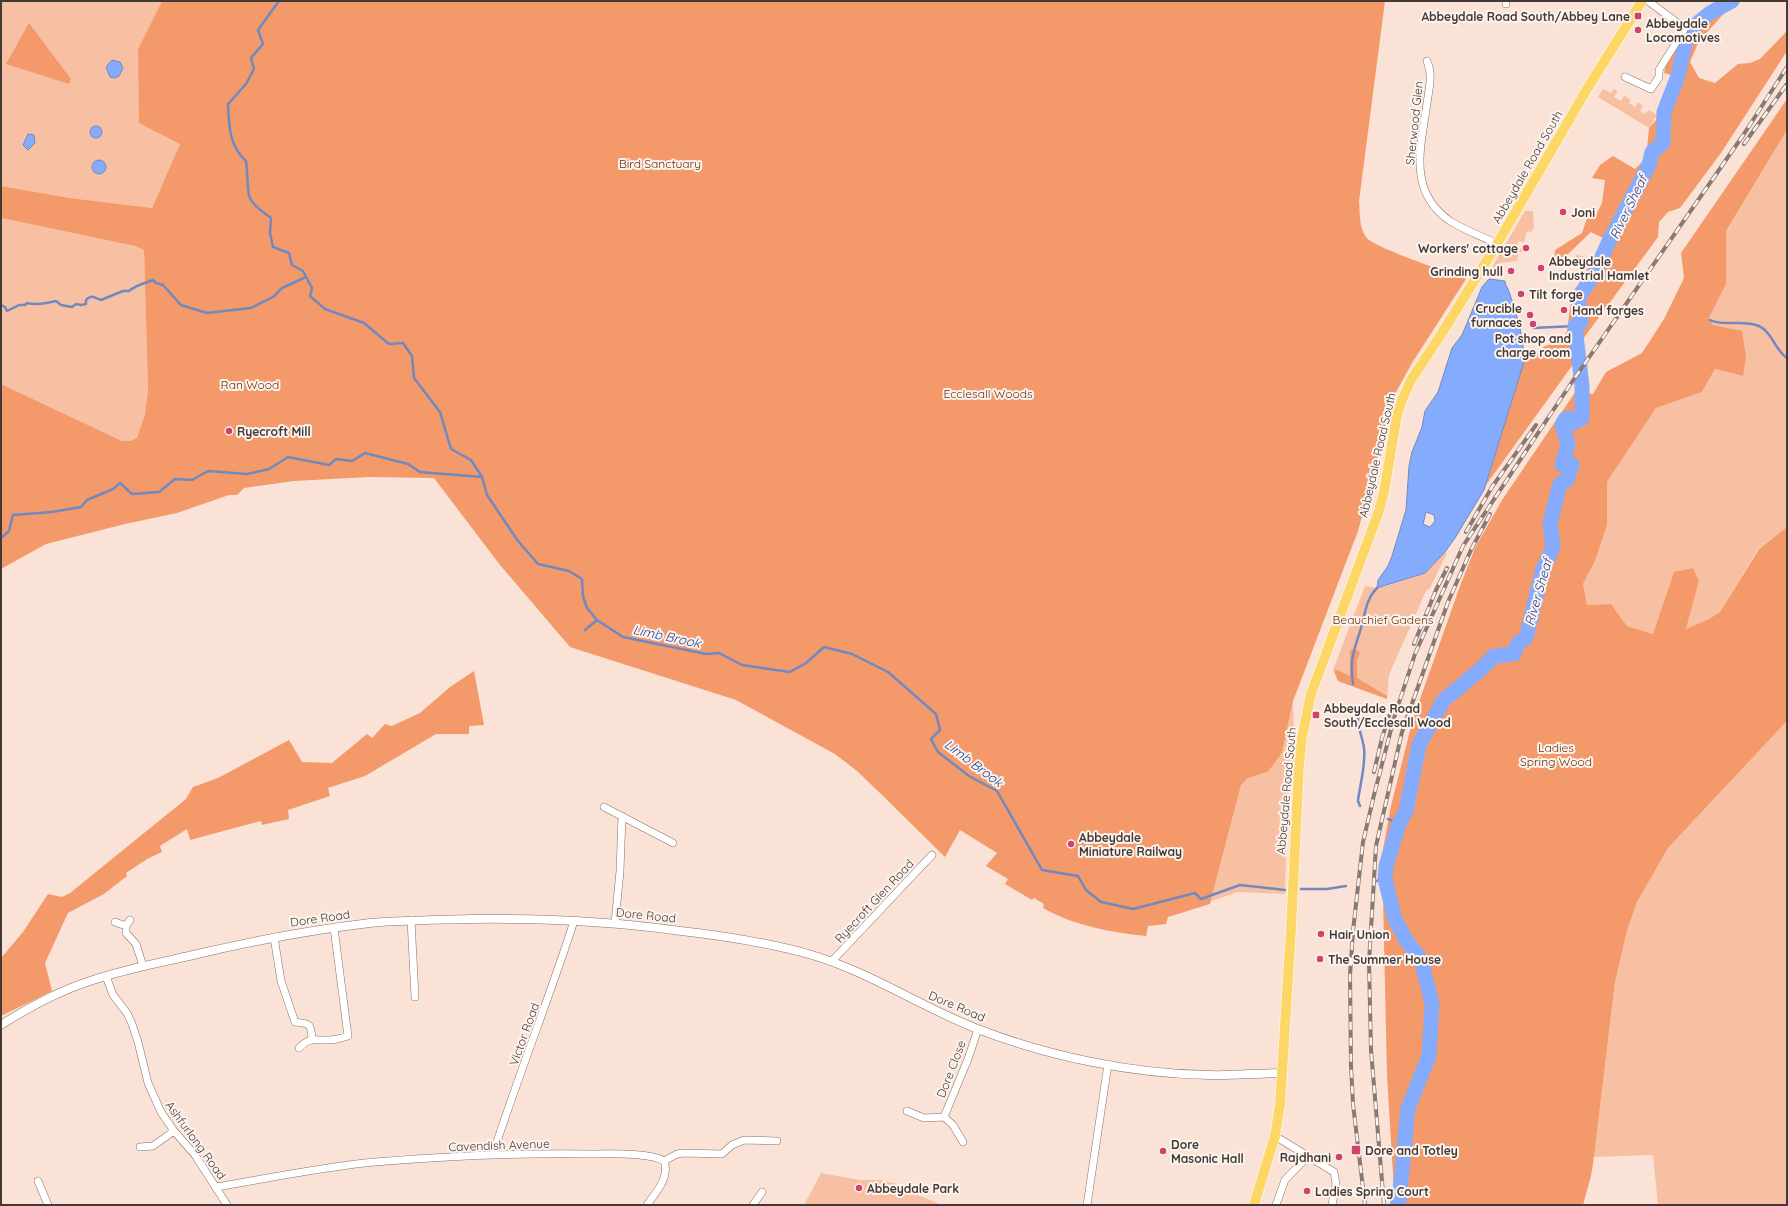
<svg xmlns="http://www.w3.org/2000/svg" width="1788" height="1206" font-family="Quicksand,sans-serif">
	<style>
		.green { fill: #f8c0a3 }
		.forest { fill: #f49969 }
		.water { fill: #85abfc; stroke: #7289c0; fill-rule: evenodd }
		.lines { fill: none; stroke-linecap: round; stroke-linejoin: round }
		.stream { stroke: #7289c0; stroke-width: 2.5 }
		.river { stroke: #85abfc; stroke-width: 15 }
		.minor-casing { stroke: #877166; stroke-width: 8 }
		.tertiary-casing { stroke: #877166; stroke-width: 9 }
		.primary-casing { stroke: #fff; stroke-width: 11 }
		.minor { stroke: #fff; stroke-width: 7 }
		.tertiary { stroke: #fff; stroke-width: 8 }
		.primary { stroke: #fdd766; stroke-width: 10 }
		.rail-casing { stroke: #897972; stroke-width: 4 }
		.rail { stroke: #fdf3ee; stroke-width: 2.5; stroke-dasharray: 8; stroke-linecap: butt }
		.poi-dot { fill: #d2436c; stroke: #fdf3ee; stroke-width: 1.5 }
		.labels { text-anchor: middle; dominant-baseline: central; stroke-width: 4; stroke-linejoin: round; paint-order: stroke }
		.poi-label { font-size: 12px; font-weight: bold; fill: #443a35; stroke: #fdf3ee; text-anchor: start }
		.street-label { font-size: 12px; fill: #443a35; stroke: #fdf3ee }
		.park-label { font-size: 12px; fill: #672f0a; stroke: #fdf3ee }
		.water-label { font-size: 13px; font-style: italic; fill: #1c3e9b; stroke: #fdf3ee }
	</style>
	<rect width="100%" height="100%" fill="#fbe2d6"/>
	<!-- green -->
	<path class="green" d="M 1,1 L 162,1 L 138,49 L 180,144 L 152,208 L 70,198 L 1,186 Z
		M 1603,89 L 1611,93 L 1614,89 L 1618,91 L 1614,97 L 1621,101 L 1624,95 L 1631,100 L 1629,103 L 1635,107 L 1638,102 L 1643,106 L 1640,111 L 1645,114 L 1649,110 L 1657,115 L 1649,128 L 1598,97 Z
		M 1787,130 L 1787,527 L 1758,549 L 1720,612 L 1709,619 L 1686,629 L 1699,581 L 1674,572 L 1654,634 L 1627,626 L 1611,604 L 1587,605 L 1583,584 L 1595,561 L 1607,525 L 1607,482 L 1656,408 L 1702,392 L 1715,369 L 1742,376 L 1709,318 L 1726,284 L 1726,231 Z
		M 1525,211 L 1533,211 L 1534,228 L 1531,232 L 1527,231 L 1524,242 L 1518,241 L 1517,247 L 1522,249 L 1522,252 L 1519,252 L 1517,261 L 1499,263 L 1499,275 L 1492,277 L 1487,276 Z
		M 1,218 L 135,246 L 144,250 L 148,390 L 145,414 L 137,438 L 130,441 L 122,441 L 1,384 Z
		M 1576,255 L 1598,259 L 1593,273 L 1579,269 L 1581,262 L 1575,260 Z
		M 1445,552 L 1447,553 L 1430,588 L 1426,591 L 1389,675 L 1387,699 L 1338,681 L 1333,670 L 1365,586 L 1377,588 L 1387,586 L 1425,573 Z
		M 1293,701 L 1294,731 L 1287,815 L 1285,894 L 1238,892 L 1211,901 L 1241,785 L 1248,778 L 1268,772 L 1282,753 Z
		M 1787,721 L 1787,1205 L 1658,1205 L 1653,1155 L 1594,1157 L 1615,982 L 1627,931 L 1637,902 L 1668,848 Z
		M 821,1173 L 860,1180 L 880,1180 L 898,1184 L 913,1193 L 942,1205 L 804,1205 Z"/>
	<!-- forest -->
	<path class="forest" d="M 162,1 L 1385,1 L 1359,201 C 1360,213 1359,228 1366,237 C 1372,247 1450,273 1466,279 L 1412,363 L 1395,394 L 1358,531 L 1293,701 L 1282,753 L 1268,772 L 1248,778 L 1241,785 L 1210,904 L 1168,917 L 1166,924 L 1148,926 L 1146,936 C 1110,932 1075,926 1043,908 L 1044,904 L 1034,898 L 1032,900 L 1005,884 L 1008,879 L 986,866 L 997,853 L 960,830 L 945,857 L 880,793 L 857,771 L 835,754 L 736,700 L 570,647 L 500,565 L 434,478 L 369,477 L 294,481 L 244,488 L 237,495 L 229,495 L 177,513 L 125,524 L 46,544 L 1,569 L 1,384 L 122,441 L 130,441 L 137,438 L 145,414 L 148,390 L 144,250 L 135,246 L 1,218 L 1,186 L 70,198 L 152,208 L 180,144 L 139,123 L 138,49 Z
		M 1722,4 L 1728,9 L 1699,41 L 1690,62 L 1699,78 L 1715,83 L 1738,64 L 1750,63 L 1760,59 L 1787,31 L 1787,51 L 1721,153 L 1680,208 L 1668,212 L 1659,222 L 1658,237 L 1583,339 L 1582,352 L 1486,485 L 1524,362 L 1545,346 L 1560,342 L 1567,331 L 1571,301 L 1594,275 L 1609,241 L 1591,232 L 1566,256 L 1563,263 L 1554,260 L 1555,250 L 1582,233 L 1587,218 L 1595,217 L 1602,203 L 1605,180 L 1592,178 L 1600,165 L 1613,156 L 1635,169 L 1644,160 L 1647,149 L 1649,128 L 1656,120 L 1671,88 L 1671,75 L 1664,73 L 1666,66 C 1678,46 1696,6 1722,4 Z
		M 29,23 L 71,79 L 69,84 L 6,64 Z
		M 1787,99 L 1787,130 L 1726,231 L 1726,284 L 1709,318 L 1713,325 L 1742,331 L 1746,357 L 1743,376 L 1715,369 L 1702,392 L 1656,408 L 1607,482 L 1607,525 L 1595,561 L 1583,584 L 1587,605 L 1611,604 L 1627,626 L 1653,634 L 1674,572 L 1693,568 L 1699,581 L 1686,629 L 1709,619 L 1720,612 L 1759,549 L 1787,527 L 1787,721 L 1668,848 L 1637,902 L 1627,931 L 1615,982 L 1594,1157 L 1591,1176 L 1583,1205 L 1393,1205 L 1394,1190 L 1387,1076 L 1383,897 L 1380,880 L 1383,849 L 1391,806 L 1413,719 L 1460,586 L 1475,548 L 1502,500 L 1576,391 L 1593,394 L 1606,372 L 1642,353 L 1664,319 L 1684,278 L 1681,253 Z
		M 1352,649 L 1357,650 L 1360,653 L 1357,660 L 1357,678 L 1387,696 L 1387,699 L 1338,681 L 1334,671 L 1337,670 L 1350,676 L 1350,651 Z
		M 474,671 L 484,725 L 469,726 L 469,734 L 436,734 L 365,776 L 328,788 L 330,796 L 288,810 L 289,819 L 262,825 L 261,821 L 190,840 L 187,829 L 160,846 L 162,852 L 147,859 L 126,873 L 127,876 L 104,894 L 68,913 L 45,963 L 52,991 L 1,1016 L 1,958 L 23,932 L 48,894 L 62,897 L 70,893 L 186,799 L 193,787 L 218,778 L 289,740 L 302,762 L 332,763 L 367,734 L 372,738 L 385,724 L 392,726 L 420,713 L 450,687 Z"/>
	<!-- water -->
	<path class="water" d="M 112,60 L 120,62 L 123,68 L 119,76 L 115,78 L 110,77 L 106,67 Z
		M90 132a6 6 0 1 1 12 0a6 6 0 1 1-12 0Z
		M 28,134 L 34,135 L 35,143 L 28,150 L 23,145 Z
		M92 167a7 7 0 1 1 14 0a7 7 0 1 1-14 0Z
		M 1489,279 L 1505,281 C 1505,286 1508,287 1509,292 C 1517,314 1524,338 1524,362 L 1484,490 L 1455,538 L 1445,552 L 1425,573 L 1377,588 L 1378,580 L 1388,566 L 1392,556 L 1406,510 L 1409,466 L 1412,452 L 1422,427 L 1425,411 L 1438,392 L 1452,348 L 1462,335 L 1482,287 ZM 1426,512 L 1434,515 L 1435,521 L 1430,527 L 1423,524 Z"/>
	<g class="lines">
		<!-- stream -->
		<path class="stream" d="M 279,1 L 258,30 L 263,44 L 251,58 L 254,69 L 246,84 L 228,104 C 229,125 229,146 246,161 C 247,167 248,194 249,196 C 253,206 263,212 271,218 L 270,233 L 273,247 L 289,253 L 292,265 L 303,271 L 312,288 L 310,296 L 325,309 L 364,323 L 389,344 L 403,343 L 412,356 L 414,378 L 440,412 L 451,449 L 471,460 L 482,477 L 487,495 L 518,541 L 538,564 L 569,571 L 582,579 L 583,596 L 587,608 L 597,620 L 623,637 L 706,654 L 719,653 L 742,665 L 790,672 L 806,663 L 824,647 L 852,654 L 888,672 L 936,714 L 940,730 L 931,739 L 938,752 L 969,776 L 997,791 L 1042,870 L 1078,876 L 1086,890 L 1101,902 L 1133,909 L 1195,893 L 1201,899 L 1240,885 L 1285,890
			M 1,305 L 5,307 L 7,311 L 19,305 L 25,305 L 27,303 C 35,305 48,303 56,301 L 61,305 L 72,307 L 76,304 L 81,305 L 86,304 L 86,300 C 92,294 94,298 101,300 L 123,291 L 129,291 C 138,284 143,284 153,280 L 156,283 L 163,285 L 181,305 L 207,313 L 251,308 L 273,297 L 282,288 L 306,277
			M 1710,320 C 1724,327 1743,319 1759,326 C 1772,332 1775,350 1787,358
			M 1533,328 L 1575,326
			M 1,538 L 9,531 L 13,515 L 52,512 L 81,507 L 87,500 L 113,489 L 120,483 L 132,494 L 159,492 L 175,479 L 192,480 L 208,471 L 247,474 L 269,469 L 288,457 L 329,465 L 336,459 L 352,461 L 365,453 L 408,464 L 420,472 L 482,477
			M 585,630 L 597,620
			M 1353,684 C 1352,676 1351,669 1352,662 C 1353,650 1358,639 1361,628 C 1365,614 1366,599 1377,588
			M 1359,711 C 1356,726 1362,734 1364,748 C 1366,765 1360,784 1358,801 L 1360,806
			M 1388,819 L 1399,824
			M 1376,881 L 1385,879
			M 1301,889 L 1327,889 L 1346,886"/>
		<!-- river -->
		<path class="river" d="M 1397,1205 L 1399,1201 L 1408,1108 L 1429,1056 L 1432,1003 L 1421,960 L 1406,940 L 1395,919 L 1385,879 L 1386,866 L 1399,824 L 1406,811 L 1419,745 L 1443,701 L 1481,669 L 1494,656 L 1514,654 L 1518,643 L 1526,638 L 1543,569 L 1553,547 L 1550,523 L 1560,484 L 1567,480 L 1572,464 L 1562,465 L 1568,444 L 1562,425 L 1565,419 L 1569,418 L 1574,423 L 1582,418 L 1582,386 L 1575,326 L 1581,322 L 1578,298 L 1595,273 L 1609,241 L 1649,165 L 1652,152 L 1663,143 L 1664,112 L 1678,76 L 1685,44 L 1693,27 L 1710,13 L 1732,1"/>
		<defs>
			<path id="minor" d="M 1506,4 L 1506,1
				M 1427,61 C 1433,75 1429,89 1427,103 C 1421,147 1407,191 1450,221 C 1464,230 1482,236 1497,244
				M 1625,77 L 1651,89 L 1659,77 L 1659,70 L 1684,30 L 1683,27 L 1648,1
				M 604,807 L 673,843
				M 130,920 L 126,926 L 126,933 L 136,944 L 143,966
				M 411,920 L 415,997
				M 115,922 L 126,926
				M 615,923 L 620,871 L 622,816
				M 274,937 L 281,981 L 295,1022 C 310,1024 311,1023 312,1039
				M 832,961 L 932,855
				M 106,976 L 113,995 L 127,1013 L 132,1024 L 138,1042 L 148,1083 L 161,1112 L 174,1131 L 195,1155 L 227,1205
				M 299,1048 C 311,1036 314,1041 329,1040 C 335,1040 342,1038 348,1036 L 334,928
				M 907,1111 L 924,1118 L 944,1117 L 953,1125 L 963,1142
				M 944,1117 L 968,1059 L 978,1029
				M 1275,1136 L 1334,1172 L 1336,1184 L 1332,1205
				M 140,1147 L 153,1146 L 174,1131
				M 493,1154 C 518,1076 549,999 574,921
				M 664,1161 L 677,1154 L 683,1153 L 722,1154 L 732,1145 L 744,1140 L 777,1141
				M 38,1181 L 48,1205
				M 217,1187 C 269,1178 322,1167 375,1162 C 446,1156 518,1153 589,1154 C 607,1154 650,1152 664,1161
				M 647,1205 C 656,1192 670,1178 664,1161
				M 753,1205 L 762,1192
				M 1087,1205 L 1108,1064
				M 1276,1205 L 1285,1180 L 1308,1156"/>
			<path id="tertiary" d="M 1,1025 C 29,1007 59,991 90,981 C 124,969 159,963 193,955 C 252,941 310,930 370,923 C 403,920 436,920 469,919 C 540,918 611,921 681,931 C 725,936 770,943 812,955 C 869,972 920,1006 975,1028 C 1047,1056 1132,1074 1209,1075 C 1233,1076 1257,1073 1282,1073"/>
			<path id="primary" d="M 1254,1205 L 1275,1136 L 1280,1105 L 1291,929 L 1299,765 L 1302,737 L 1311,694 L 1379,511 L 1384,492 L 1397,415 L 1402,400 L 1411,380 L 1442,333 L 1497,244 L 1587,89 L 1642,1"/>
		</defs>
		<!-- minor casing -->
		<use href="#minor" class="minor-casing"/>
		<!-- tertiary casing -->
		<use href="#tertiary" class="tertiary-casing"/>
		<!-- primary casing -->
		<use href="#primary" class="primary-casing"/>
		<!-- minor -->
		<use href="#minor" class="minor"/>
		<!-- tertiary -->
		<use href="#tertiary" class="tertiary"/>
		<!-- primary -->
		<use href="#primary" class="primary"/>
		<defs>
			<path id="rail" d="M 1744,144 L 1787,84
				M 1466,532 L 1492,487 L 1536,425
				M 1414,644 L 1436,590 L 1447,568
				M 1374,772 L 1382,738 L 1389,716
				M 1365,1205 L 1353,1104 L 1351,1066 L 1350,975 L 1353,931 L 1363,842 L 1374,795 L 1394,718 L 1415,654 L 1463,546 L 1574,379 L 1744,134 L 1787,67
				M 1384,1205 L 1371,1050 L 1369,962 L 1376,846 L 1402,732 L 1448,602 L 1471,550 L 1490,514"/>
		</defs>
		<!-- rail casing -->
		<use href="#rail" class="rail-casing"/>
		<!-- rail -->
		<use href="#rail" class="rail"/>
	</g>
	<!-- markers -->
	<g class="poi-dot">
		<rect x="1634" y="12" width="8" height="8" rx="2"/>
		<circle cx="1638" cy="30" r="4"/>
		<circle cx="1563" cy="212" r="4"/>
		<circle cx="1526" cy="248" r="4"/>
		<circle cx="1541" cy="268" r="4"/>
		<circle cx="1511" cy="271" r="4"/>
		<circle cx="1521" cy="294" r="4"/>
		<circle cx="1564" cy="310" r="4"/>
		<circle cx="1530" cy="315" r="4"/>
		<circle cx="1533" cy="324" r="4"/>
		<circle cx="229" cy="431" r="4"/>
		<rect x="1312" y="711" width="8" height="8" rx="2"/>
		<circle cx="1071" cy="844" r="4"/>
		<circle cx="1321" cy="934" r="4"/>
		<circle cx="1320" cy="959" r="4"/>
		<rect x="1351" y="1145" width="10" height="10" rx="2"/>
		<circle cx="1163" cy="1151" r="4"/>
		<circle cx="1339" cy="1157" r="4"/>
		<circle cx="859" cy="1188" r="4"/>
		<circle cx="1307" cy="1191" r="4"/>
	</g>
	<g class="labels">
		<!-- poi labels -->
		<g class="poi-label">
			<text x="1630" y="16" text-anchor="end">Abbeydale Road South/Abbey Lane</text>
			<text x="1646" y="23">Abbeydale<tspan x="1646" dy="14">Locomotives</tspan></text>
			<text x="1571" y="212">Joni</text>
			<text x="1518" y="248" text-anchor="end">Workers' cottage</text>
			<text x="1549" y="261">Abbeydale<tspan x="1549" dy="14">Industrial Hamlet</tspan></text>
			<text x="1503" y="271" text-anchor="end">Grinding hull</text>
			<text x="1529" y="294">Tilt forge</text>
			<text x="1522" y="308" text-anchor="end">Crucible<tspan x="1522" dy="14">furnaces</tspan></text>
			<text x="1572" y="310">Hand forges</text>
			<text x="1533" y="338" text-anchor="middle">Pot shop and<tspan x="1533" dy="14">charge room</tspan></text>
			<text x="237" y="431">Ryecroft Mill</text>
			<text x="1324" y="708">Abbeydale Road<tspan x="1324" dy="14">South/Ecclesall Wood</tspan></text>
			<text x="1079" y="837">Abbeydale<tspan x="1079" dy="14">Miniature Railway</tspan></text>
			<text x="1329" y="934">Hair Union</text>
			<text x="1328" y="959">The Summer House</text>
			<text x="1171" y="1144">Dore<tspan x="1171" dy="14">Masonic Hall</tspan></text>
			<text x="1365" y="1150">Dore and Totley</text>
			<text x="1331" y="1157" text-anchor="end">Rajdhani</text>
			<text x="867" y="1188">Abbeydale Park</text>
			<text x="1315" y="1191">Ladies Spring Court</text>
		</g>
		<!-- street labels -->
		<g class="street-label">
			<text transform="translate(1414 123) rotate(-84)">Sherwood Glen</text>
			<text transform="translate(1527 167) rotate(-60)">Abbeydale Road South</text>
			<text transform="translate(1377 455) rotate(-77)">Abbeydale Road South</text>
			<text transform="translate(1286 791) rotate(-85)">Abbeydale Road South</text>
			<text transform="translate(874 901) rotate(-47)">Ryecroft Glen Road</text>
			<text transform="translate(646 915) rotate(6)">Dore Road</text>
			<text transform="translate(320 918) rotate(-8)">Dore Road</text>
			<text transform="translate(957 1006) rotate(23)">Dore Road</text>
			<text transform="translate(524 1034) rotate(-70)">Victor Road</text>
			<text transform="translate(951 1069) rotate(-69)">Dore Close</text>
			<text transform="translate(196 1140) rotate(54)">Ashfurlong Road</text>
			<text transform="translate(499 1145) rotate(-2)">Cavendish Avenue</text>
		</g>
		<!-- park labels -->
		<g class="park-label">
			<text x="660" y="163">Bird Sanctuary</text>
			<text x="250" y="384">Ran Wood</text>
			<text x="988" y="393">Ecclesall Woods</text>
			<text x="1383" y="619">Beauchief Gadens</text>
			<text x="1556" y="747">Ladies<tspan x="1556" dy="14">Spring Wood</tspan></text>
		</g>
		<!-- water labels -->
		<g class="water-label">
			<text transform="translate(1628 207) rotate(-64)">River Sheaf</text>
			<text transform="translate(1538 592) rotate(-74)">River Sheaf</text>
			<text transform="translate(667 636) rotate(12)">Limb Brook</text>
			<text transform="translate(974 763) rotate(37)">Limb Brook</text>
		</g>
	</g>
	<!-- border -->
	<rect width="1788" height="1206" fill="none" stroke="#443a35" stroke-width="4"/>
</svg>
